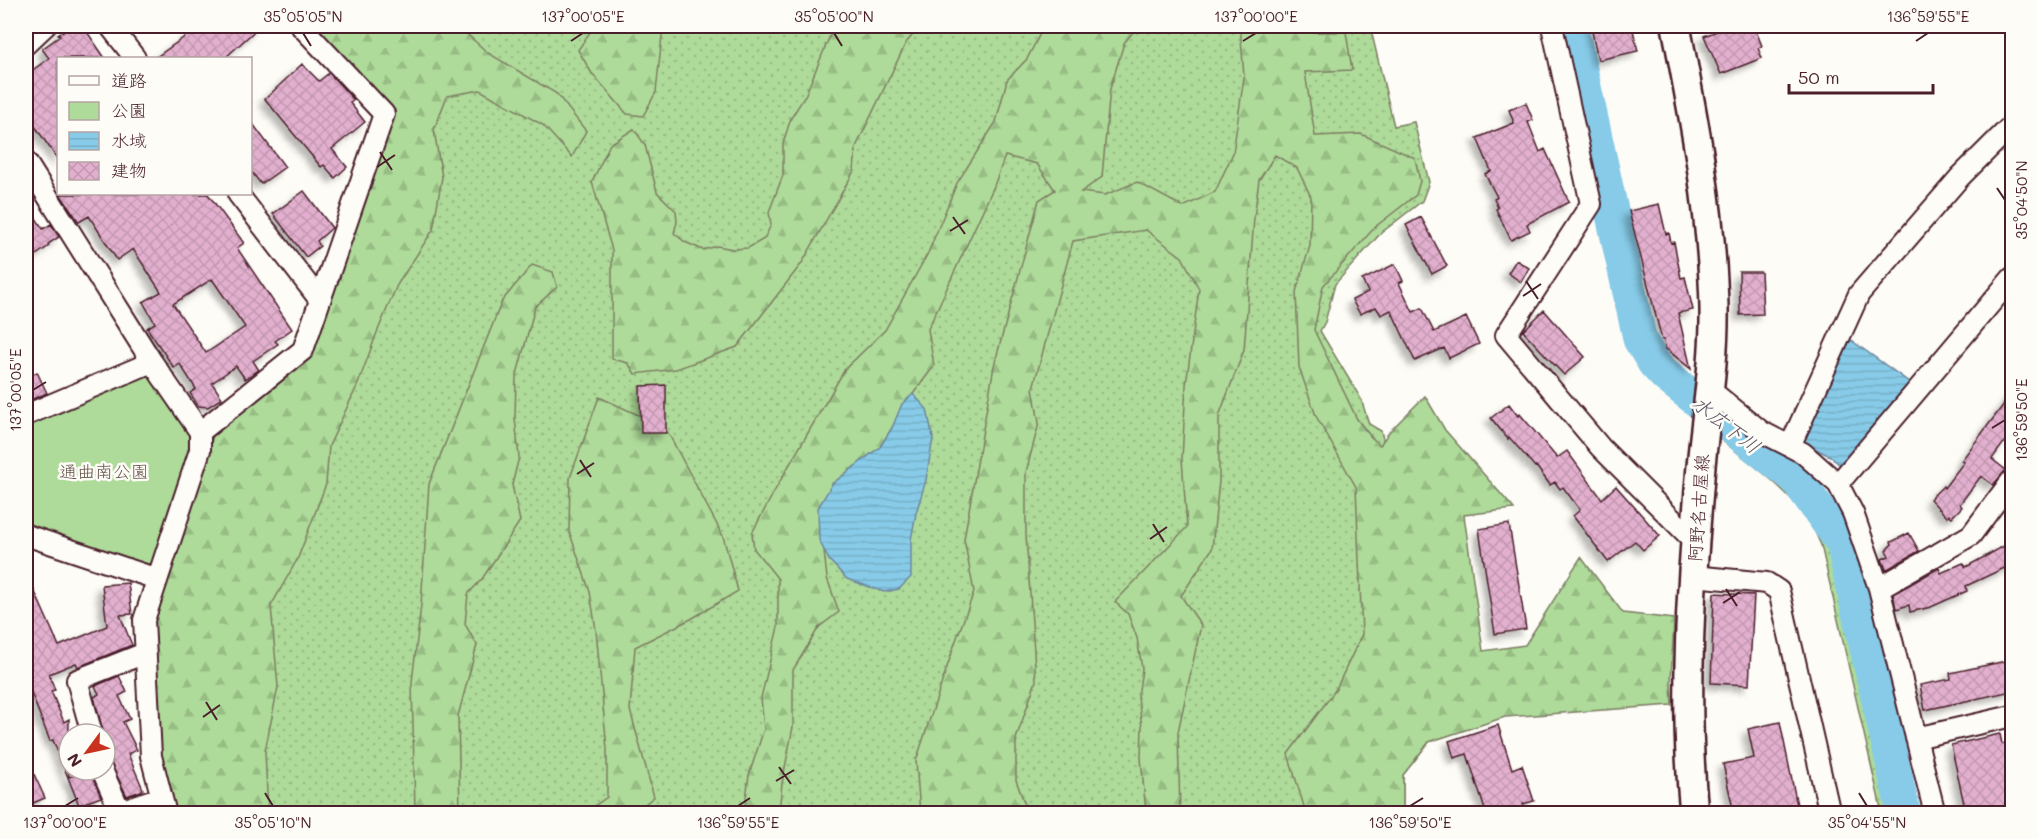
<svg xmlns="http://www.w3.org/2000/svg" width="2038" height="839" font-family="Mali,'Klee One',sans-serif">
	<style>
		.grass { fill: url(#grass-dots); stroke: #7c7d62; stroke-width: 1.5 }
		.forest { fill: url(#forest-firs); stroke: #7c7d62; stroke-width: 1.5 }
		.park { fill: #aedb99; stroke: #7c7d62; stroke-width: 1.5 }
		.water { fill: url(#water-rules); stroke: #6f869c; stroke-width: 1.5 }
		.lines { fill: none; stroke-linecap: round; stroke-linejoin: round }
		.river { stroke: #87cbe8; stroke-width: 34 }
		.building { fill: url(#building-cross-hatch); stroke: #4a1f2b; stroke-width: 1.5; fill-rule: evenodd; filter: url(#shadow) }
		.street-casing { stroke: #4a1f2b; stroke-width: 24 }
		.secondary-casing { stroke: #4a1f2b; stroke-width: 32 }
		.street { stroke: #fdfcf7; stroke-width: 20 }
		.secondary { stroke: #fdfcf7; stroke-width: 27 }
		.ticks { fill: none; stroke: #4a1f2b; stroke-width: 2 }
		.labels { text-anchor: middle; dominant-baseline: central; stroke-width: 5; stroke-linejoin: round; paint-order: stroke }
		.park-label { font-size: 18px; fill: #68574c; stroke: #fdfcf7 }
		.street-label { font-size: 18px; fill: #4a1f2b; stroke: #fdfcf7 }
		.water-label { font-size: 20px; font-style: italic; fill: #5c5364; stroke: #fdfcf7 }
		.neatline { fill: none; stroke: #4a1f2b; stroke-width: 2 }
		.ticks-label { font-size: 15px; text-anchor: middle; fill: #4a1f2b }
	</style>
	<defs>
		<pattern id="grass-dots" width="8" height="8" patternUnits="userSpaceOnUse" patternTransform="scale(1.5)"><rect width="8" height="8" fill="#aedb99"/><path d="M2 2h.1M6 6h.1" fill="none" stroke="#97bc84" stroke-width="1.8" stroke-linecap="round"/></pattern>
		<pattern id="forest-firs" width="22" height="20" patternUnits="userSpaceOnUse" patternTransform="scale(1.5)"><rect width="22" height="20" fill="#aedb99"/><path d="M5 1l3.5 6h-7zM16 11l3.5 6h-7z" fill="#97bc84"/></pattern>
		<pattern id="water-rules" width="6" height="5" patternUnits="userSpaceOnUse" patternTransform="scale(1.5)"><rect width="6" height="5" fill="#87cbe8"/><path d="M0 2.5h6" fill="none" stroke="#76aec7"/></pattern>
		<pattern id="building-cross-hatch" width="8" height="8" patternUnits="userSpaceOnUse" patternTransform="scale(1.5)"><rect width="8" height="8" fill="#e2b0ce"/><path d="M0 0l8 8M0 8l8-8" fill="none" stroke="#c397b1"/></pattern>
		<filter id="shadow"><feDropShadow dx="-5.5" dy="5.5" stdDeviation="3" flood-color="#0004"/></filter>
	</defs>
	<rect width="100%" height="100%" fill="#fdfcf7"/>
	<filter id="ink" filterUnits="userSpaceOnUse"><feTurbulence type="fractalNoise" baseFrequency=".0167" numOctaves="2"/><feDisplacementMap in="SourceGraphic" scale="12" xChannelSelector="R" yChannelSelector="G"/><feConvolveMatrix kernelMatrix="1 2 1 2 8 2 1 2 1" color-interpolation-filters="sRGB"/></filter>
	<g filter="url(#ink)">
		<!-- grass -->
		<path class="grass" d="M 314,26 L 1370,26 L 1394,126 L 1414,122 L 1429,182 L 1422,201 L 1381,233 L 1335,284 L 1325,322 L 1320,331 L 1361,399 L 1369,424 L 1381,431 L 1390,465 L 1429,742 L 1403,775 L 1403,813 L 176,813 L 214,433 L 310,354 L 394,112 Z
			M 1719,422 C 1767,461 1818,499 1842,558 L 1899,813 L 1882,813 L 1821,545 C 1817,537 1814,527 1808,520 C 1787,488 1747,460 1717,437 Z"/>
		<!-- forest -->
		<path class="forest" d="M 314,26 L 458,26 L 488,53 L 557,94 L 586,131 L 572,157 L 543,125 L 480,90 L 447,96 L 434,130 L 442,177 L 433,230 L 397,285 L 376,335 L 358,384 L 329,446 L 326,484 L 298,558 L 271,606 L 278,687 L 265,751 L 268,813 L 176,813 L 160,755 L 154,618 L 214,433 L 310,354 L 394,112 Z
			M 594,26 L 663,26 L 656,92 L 643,116 L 627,114 L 591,72 L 578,50 Z
			M 834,26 L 920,26 L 906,43 L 856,147 L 854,171 L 802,263 L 737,347 L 676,369 L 635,374 L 628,363 L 612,359 L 612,250 L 592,182 L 610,144 L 634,129 L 645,145 L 657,192 L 676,211 L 677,222 L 674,233 L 685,242 L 703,250 L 717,246 L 733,249 L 748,248 L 764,239 L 771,225 L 769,212 L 783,175 L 783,143 L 791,118 L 805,96 Z
			M 1044,26 L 1138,26 L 1124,43 L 1110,89 L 1102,177 L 1081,192 L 1105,195 L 1137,182 L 1183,207 L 1215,192 L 1233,153 L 1244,77 L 1240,26 L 1304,26 L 1306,32 L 1346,32 L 1352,70 L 1305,72 L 1315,136 L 1361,134 L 1415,158 L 1420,181 L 1416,195 L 1375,227 L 1323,286 L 1314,330 L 1357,419 L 1371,437 L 1380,445 L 1389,432 L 1425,396 L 1445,430 L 1514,509 L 1464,515 L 1483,651 L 1525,645 L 1581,557 L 1623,613 L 1674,619 L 1671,681 L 1672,705 L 1505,717 L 1429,742 L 1403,775 L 1403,813 L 1306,813 L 1288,754 L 1336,689 L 1362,634 L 1356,487 L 1316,416 L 1299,367 L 1296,292 L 1310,246 L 1311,197 L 1297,168 L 1275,155 L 1259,180 L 1254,218 L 1244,350 L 1219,416 L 1219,481 L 1212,549 L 1181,596 L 1201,625 L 1178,732 L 1180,813 L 1146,813 L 1141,758 L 1142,727 L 1138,697 L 1142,669 L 1137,638 L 1128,614 L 1115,602 L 1187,527 L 1182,459 L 1186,385 L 1199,289 L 1182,257 L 1146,230 L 1073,241 L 1033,388 L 1039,423 L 1026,472 L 1026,535 L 1036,681 L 1016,739 L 1016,780 L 1028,813 L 920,813 L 916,761 L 955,643 L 974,592 L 964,539 L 994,366 L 1039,200 L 1055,190 L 1037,164 L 1005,156 L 994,186 L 928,329 L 934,366 L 913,394 L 880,447 L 832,484 L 824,551 L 827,578 L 839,612 L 819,627 L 793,670 L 793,727 L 782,783 L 779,813 L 744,814 L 749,775 L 764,729 L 761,698 L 778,627 L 778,579 L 754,549 L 752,533 L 780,481 L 845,369 L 885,330 L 928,253 L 957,183 L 996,122 L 1007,80 L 1027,59 Z
			M 532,265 L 553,272 L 557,287 L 535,307 L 516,378 L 515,418 L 519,457 L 512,485 L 520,521 L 482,579 L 468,594 L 465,624 L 477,645 L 458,716 L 460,812 L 460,814 L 415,813 L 412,682 L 421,605 L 429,484 L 502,301 Z
			M 599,397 L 665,427 L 723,536 L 738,591 L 691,619 L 635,647 L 630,710 L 654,797 L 633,813 L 590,813 L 593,807 L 607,797 L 607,749 L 596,630 L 590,592 L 569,531 L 570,478 Z"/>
		<!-- park -->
		<path class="park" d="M 139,371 L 152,374 L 191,438 L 193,447 L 155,561 L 143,567 L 37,531 L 28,524 L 26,517 L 26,420 Z"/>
		<!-- water -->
		<path class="water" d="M 1848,338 L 1913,385 L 1843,468 L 1830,456 L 1801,442 Z
			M 913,394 L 927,409 L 933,438 L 926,480 L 916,513 L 911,540 L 911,577 L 899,589 L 884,592 L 847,579 L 829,560 L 819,540 L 818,508 L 832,484 L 880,447 L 892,428 L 902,404 Z"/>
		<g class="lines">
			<!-- river -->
			<path class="river" d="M 1571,26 L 1640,340 L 1654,363 L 1666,376 L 1796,478 L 1843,544 L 1904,814"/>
		</g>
		<!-- building -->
		<path class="building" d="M 71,26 L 83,26 L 105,58 L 58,58 L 58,160 L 26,113 L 26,75 L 49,58 L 42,49 L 60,36 L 58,34 Z
			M 200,26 L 260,26 L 225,58 L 155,58 Z
			M 1599,26 L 1632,26 L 1638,51 L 1598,60 L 1591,27 Z
			M 1730,26 L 1754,26 L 1762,46 L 1758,48 L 1762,58 L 1721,74 L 1704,36 Z
			M 302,64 L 319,81 L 329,73 L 354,100 L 350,103 L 365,122 L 332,149 L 347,167 L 335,178 L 324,165 L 321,167 L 265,99 Z
			M 1526,103 L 1533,120 L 1528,122 L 1540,152 L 1545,149 L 1569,202 L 1527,224 L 1530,231 L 1511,240 L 1496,209 L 1498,208 L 1494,199 L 1497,197 L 1485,174 L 1491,171 L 1477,138 L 1514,123 L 1509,110 Z
			M 250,120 L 285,167 L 261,184 L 250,170 Z
			M 304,191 L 332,228 L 317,241 L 320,246 L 306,257 L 273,214 Z
			M 60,194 L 208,194 L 244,243 L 237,248 L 292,329 L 275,341 L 278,344 L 253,361 L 259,370 L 245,379 L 236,366 L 212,383 L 222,398 L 208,407 L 198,406 L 190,393 L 196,389 L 180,364 L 174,368 L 147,328 L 155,323 L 143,302 L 161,292 L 133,249 L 117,260 L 89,216 L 79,222 ZM 212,279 L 245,327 L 206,353 L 173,304 Z
			M 26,203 L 43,229 L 51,224 L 59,237 L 48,244 L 49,246 L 26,262 Z
			M 1659,204 L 1666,234 L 1669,233 L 1671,243 L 1674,242 L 1681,278 L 1685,277 L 1693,310 L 1678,313 L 1691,369 L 1665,348 L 1664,340 L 1662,340 L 1629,211 Z
			M 1421,217 L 1447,266 L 1432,274 L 1406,225 Z
			M 1516,260 L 1529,268 L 1521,282 L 1508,273 Z
			M 1395,264 L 1403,281 L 1399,283 L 1413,312 L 1422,308 L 1434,332 L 1466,317 L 1479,344 L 1449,358 L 1444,348 L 1415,361 L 1391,310 L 1381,315 L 1376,307 L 1360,314 L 1352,300 L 1368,292 L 1362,280 Z
			M 1739,272 L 1761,272 L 1763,314 L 1740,315 Z
			M 1544,310 L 1585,357 L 1564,375 L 1523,331 Z
			M 37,372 L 47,393 L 26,402 L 26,378 Z
			M 666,385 L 666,433 L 641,433 L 640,386 Z
			M 2013,392 L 2013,430 L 1992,459 L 2006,470 L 1993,485 L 1981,476 L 1960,504 L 1962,507 L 1952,517 L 1949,515 L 1947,517 L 1930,499 L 1943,486 L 1944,488 L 1964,462 L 1961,461 Z
			M 1509,404 L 1518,416 L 1520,414 L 1557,458 L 1567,451 L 1602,499 L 1616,486 L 1660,536 L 1643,550 L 1635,541 L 1608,562 L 1573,516 L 1580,510 L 1563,487 L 1560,489 L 1555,482 L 1550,485 L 1536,466 L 1535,467 L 1509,437 L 1508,439 L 1491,418 Z
			M 1509,524 L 1526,629 L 1495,634 L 1479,529 Z
			M 1909,533 L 1919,551 L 1886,570 L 1882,559 L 1889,556 L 1886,550 L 1892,544 L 1891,542 Z
			M 2013,541 L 2013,564 L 1966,586 L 1967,591 L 1931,607 L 1910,612 L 1909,605 L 1896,609 L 1893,594 L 1939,568 L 1941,573 L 1963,563 L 1966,567 Z
			M 26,572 L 59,646 L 107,626 L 102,585 L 128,583 L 132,614 L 120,615 L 132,645 L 78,667 L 76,663 L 49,674 L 55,690 L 51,691 L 64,722 L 69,719 L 69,777 L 90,770 L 101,797 L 79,805 L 53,740 L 50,741 L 26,680 Z
			M 1714,593 L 1754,595 L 1749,685 L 1711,683 Z
			M 2006,661 L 2012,691 L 1925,710 L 1920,685 L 1951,679 L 1950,673 Z
			M 119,676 L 127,692 L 119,696 L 130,719 L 123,722 L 137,750 L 128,754 L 143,789 L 141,791 L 127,796 L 110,762 L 112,761 L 108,754 L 111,752 L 105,739 L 94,697 L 99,694 L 95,686 Z
			M 1780,722 L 1798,810 L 1779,813 L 1734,813 L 1723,764 L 1754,758 L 1748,729 Z
			M 1498,725 L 1512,769 L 1522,765 L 1534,801 L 1523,804 L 1527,813 L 1486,813 L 1467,754 L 1454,758 L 1449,741 Z
			M 2000,734 L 2002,744 L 2013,742 L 2013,810 L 1996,813 L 1966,813 L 1951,745 Z
			M 26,757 L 45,798 L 26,806 Z"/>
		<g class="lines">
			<defs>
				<path id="street" d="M 110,26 L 135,58
					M 1552,26 L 1591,204 L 1506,335 L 1601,448 L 1695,542
					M 26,44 L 45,26
					M 26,162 L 152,362 L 200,432
					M 238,194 L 319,299
					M 1709,389 L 1762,432 L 1803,453 L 1838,484 L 1853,513 L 1879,588 L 1935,814
					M 26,415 L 152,362
					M 1790,446 L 1859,294 L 1960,177 L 2012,125
					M 1838,484 L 2012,278
					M 26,535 L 157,579
					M 1693,576 L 1767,583 L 1779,591 L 1830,814
					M 1879,588 L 1971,535 L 2012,480
					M 92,734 L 77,680 L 145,653
					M 1916,738 L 2012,716
					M 102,770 L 120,811 L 161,797
					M 166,814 L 151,756 L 144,620 L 200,450 L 200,432 L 303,350 L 384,114 L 301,26"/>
				<path id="secondary" d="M 1676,26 C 1694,119 1712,212 1714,308 C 1715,360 1706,413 1701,466 C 1691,581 1683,698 1694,814"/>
			</defs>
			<!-- street casing -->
			<use href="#street" class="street-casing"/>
			<!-- secondary casing -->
			<use href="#secondary" class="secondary-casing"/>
			<!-- street -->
			<use href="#street" class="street"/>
			<!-- secondary -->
			<use href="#secondary" class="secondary"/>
		</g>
	</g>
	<!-- ticks -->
	<path class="ticks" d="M 303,33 L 311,46M 834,33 L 842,46M 571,41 L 583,33M 1243,41 L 1256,33M 1916,41 L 1928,33M 380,152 L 392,170M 377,167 L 395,155M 1997,188 L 2005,200M 953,217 L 965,234M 950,231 L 968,220M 1526,281 L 1538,299M 1523,296 L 1541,284M 33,390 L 46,382M 1992,428 L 2005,420M 580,460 L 591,477M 577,474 L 594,463M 1153,524 L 1164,542M 1150,539 L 1167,527M 1726,589 L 1737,606M 1723,603 L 1740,592M 206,702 L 217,720M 203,717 L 220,705M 779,767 L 791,784M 776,781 L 794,770M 265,793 L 273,806M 1859,793 L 1867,806M 65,806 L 78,798M 738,806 L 750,798M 1410,806 L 1423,798"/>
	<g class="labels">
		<!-- park labels -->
		<g class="park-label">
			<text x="104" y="471">通曲南公園</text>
		</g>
		<!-- street labels -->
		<g class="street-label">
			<text transform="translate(1698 508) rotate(-86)">阿野名古屋線</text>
		</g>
		<!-- water labels -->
		<g class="water-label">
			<text transform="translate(1727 424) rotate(38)">水広下川</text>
		</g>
	</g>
	<!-- margin -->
	<rect width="2038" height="839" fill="none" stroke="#fdfcf7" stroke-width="66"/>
	<!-- legend -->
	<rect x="57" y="57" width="195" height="138" fill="#fdfcf7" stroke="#b5a4a5" stroke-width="1.5"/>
	<rect x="69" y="76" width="30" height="9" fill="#fdfcf7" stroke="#b5a4a5" stroke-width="1.5"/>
	<text x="111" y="87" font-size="18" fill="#4a1f2b">道路</text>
	<rect x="69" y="102" width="30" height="18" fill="#aedb99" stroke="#b5a4a5" stroke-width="1.5"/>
	<text x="111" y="117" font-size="18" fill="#4a1f2b">公園</text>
	<rect x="69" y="132" width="30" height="18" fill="url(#water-rules)" stroke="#b5a4a5" stroke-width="1.5"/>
	<text x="111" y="147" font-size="18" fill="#4a1f2b">水域</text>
	<rect x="69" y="162" width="30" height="18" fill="url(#building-cross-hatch)" stroke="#b5a4a5" stroke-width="1.5"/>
	<text x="111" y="177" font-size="18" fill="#4a1f2b">建物</text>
	<!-- north arrow -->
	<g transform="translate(87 752) rotate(237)"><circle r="28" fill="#fdfcf7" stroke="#b5a4a5" stroke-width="1.5"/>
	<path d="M0-4.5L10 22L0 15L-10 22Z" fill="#c8321e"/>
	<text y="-9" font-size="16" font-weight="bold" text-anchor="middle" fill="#4a1f2b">N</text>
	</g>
	<!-- scale -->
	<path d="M1789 84v9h144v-9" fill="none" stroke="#4a1f2b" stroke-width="3"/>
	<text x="1798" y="84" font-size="18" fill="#4a1f2b" stroke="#fdfcf7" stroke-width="4.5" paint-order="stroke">50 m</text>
	<rect x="33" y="33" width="1972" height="773" class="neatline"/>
	<g class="ticks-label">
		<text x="303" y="22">35°05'05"N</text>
		<text x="583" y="22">137°00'05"E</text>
		<text x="834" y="22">35°05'00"N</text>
		<text x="1256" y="22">137°00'00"E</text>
		<text x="1928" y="22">136°59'55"E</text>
		<text transform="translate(2022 200) rotate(-90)" y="5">35°04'50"N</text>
		<text transform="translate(16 390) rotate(-90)" y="5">137°00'05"E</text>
		<text transform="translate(2022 420) rotate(-90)" y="5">136°59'50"E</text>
		<text x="65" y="828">137°00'00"E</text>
		<text x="273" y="828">35°05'10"N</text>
		<text x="738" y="828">136°59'55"E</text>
		<text x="1410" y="828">136°59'50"E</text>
		<text x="1867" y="828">35°04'55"N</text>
	</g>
</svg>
